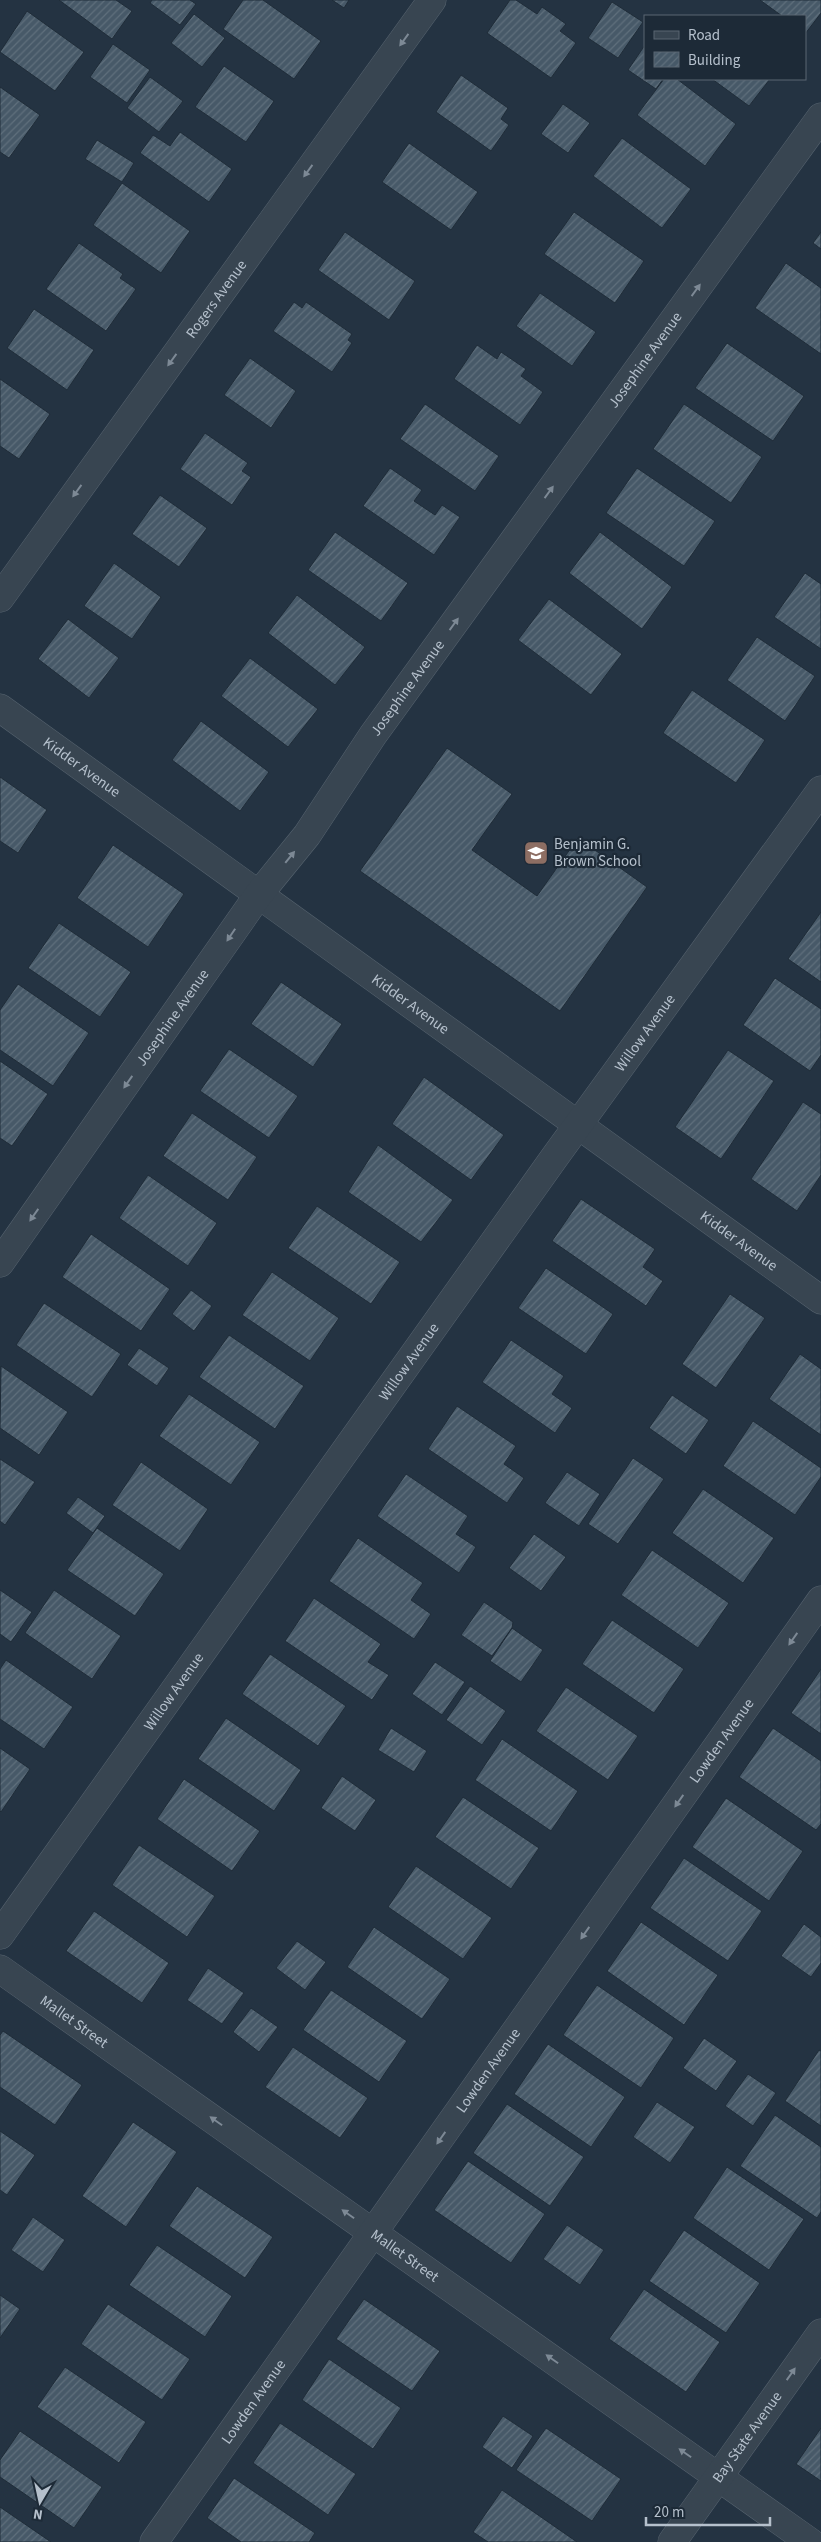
<svg xmlns="http://www.w3.org/2000/svg" width="821" height="2542" font-family="'Source Sans 3',sans-serif">
	<style>
		.building { fill: url(#building-hatch); stroke: #1f2c38 }
		.lines { fill: none; stroke-linecap: round; stroke-linejoin: round }
		.minor-casing { stroke: #56636f; stroke-width: 29 }
		.tertiary-casing { stroke: #56636f; stroke-width: 29 }
		.minor { stroke: #384551; stroke-width: 28 }
		.tertiary { stroke: #384551; stroke-width: 28 }
		.oneway { fill: #7d8995 }
		.labels { text-anchor: middle; dominant-baseline: central; stroke-width: 4.5; stroke-linejoin: round; paint-order: stroke }
		.street-label { font-size: 15px; fill: #b5c0cc; stroke: #1d2a37 }
		.poi-label { font-size: 15px; fill: #b5c0cc; stroke: #1d2a37; text-anchor: start }
	</style>
	<defs>
		<pattern id="building-hatch" width="6" height="6" patternUnits="userSpaceOnUse" patternTransform="scale(1.25)"><rect width="6" height="6" fill="#475968"/><path d="M-1 1l2-2M0 6l6-6M5 7l2-2" fill="none" stroke="#5f6f7c"/></pattern>
	</defs>
	<rect width="100%" height="100%" fill="#243342"/>
	<!-- building -->
	<path class="building" d="M 59,0 L 116,0 L 132,11 L 112,39 Z
		M 152,0 L 190,0 L 196,4 L 180,25 L 150,3 Z
		M 243,0 L 263,0 L 321,41 L 294,79 L 223,29 Z
		M 332,0 L 349,0 L 344,8 Z
		M 510,0 L 516,0 L 537,14 L 542,7 L 566,24 L 560,31 L 576,43 L 551,78 L 487,33 Z
		M 760,0 L 821,0 L 821,13 L 805,34 L 805,16 L 782,16 Z
		M 612,2 L 643,22 L 618,58 L 588,38 Z
		M 27,11 L 84,52 L 55,91 L 0,52 Z
		M 194,14 L 225,38 L 202,67 L 171,43 Z
		M 113,44 L 150,70 L 127,103 L 90,77 Z
		M 645,45 L 645,79 L 663,79 L 656,89 L 628,70 Z
		M 224,66 L 274,101 L 246,142 L 195,107 Z
		M 461,75 L 508,108 L 501,119 L 509,125 L 491,151 L 436,112 Z
		M 150,77 L 183,101 L 159,132 L 127,108 Z
		M 664,79 L 677,79 L 736,124 L 705,166 L 637,115 Z
		M 712,79 L 770,79 L 749,106 Z
		M 0,87 L 40,115 L 9,158 L 0,152 Z
		M 563,104 L 590,123 L 568,153 L 541,134 Z
		M 180,132 L 232,169 L 209,202 L 140,153 L 153,135 L 170,146 Z
		M 622,138 L 691,189 L 662,228 L 593,176 Z
		M 97,140 L 134,163 L 122,182 L 85,159 Z
		M 409,143 L 478,192 L 451,230 L 382,182 Z
		M 122,183 L 190,231 L 161,273 L 93,225 Z
		M 574,212 L 644,261 L 615,303 L 544,254 Z
		M 345,232 L 415,281 L 389,320 L 318,270 Z
		M 821,232 L 821,249 L 813,243 Z
		M 79,243 L 123,274 L 120,278 L 136,289 L 106,331 L 46,289 Z
		M 786,263 L 821,288 L 821,354 L 755,308 Z
		M 540,293 L 596,332 L 572,366 L 516,326 Z
		M 294,302 L 302,308 L 306,302 L 352,334 L 348,340 L 352,343 L 332,372 L 273,331 Z
		M 34,309 L 94,350 L 67,390 L 7,348 Z
		M 727,343 L 804,396 L 773,441 L 695,388 Z
		M 477,345 L 497,359 L 501,352 L 526,369 L 521,376 L 543,392 L 520,425 L 454,379 Z
		M 250,358 L 296,391 L 271,428 L 224,395 Z
		M 0,379 L 50,414 L 19,459 L 0,446 Z
		M 425,404 L 499,456 L 475,491 L 400,439 Z
		M 684,404 L 762,457 L 731,503 L 653,449 Z
		M 205,433 L 248,463 L 242,471 L 251,477 L 232,505 L 180,469 Z
		M 390,468 L 422,490 L 414,501 L 435,515 L 442,505 L 460,517 L 434,555 L 363,506 Z
		M 637,468 L 715,521 L 684,566 L 606,513 Z
		M 160,495 L 207,528 L 179,567 L 132,534 Z
		M 335,532 L 408,583 L 381,621 L 308,570 Z
		M 600,532 L 672,587 L 642,629 L 569,573 Z
		M 114,563 L 161,597 L 132,639 L 84,606 Z
		M 805,573 L 821,584 L 821,649 L 774,617 Z
		M 297,595 L 365,647 L 335,685 L 268,633 Z
		M 549,599 L 622,654 L 591,695 L 518,640 Z
		M 68,619 L 119,658 L 89,698 L 38,659 Z
		M 757,637 L 815,676 L 785,721 L 727,680 Z
		M 250,658 L 318,709 L 288,747 L 221,696 Z
		M 692,690 L 765,740 L 736,783 L 663,733 Z
		M 201,721 L 269,772 L 240,811 L 172,760 Z
		M 447,748 L 512,794 L 472,850 L 537,896 L 578,838 L 647,887 L 560,1011 L 360,871 Z
		M 0,777 L 47,810 L 18,853 L 0,841 Z
		M 113,845 L 184,894 L 148,947 L 77,898 Z
		M 821,912 L 821,982 L 788,959 Z
		M 59,923 L 131,972 L 100,1017 L 28,968 Z
		M 775,978 L 821,1009 L 821,1055 L 810,1071 L 743,1025 Z
		M 281,982 L 342,1024 L 313,1067 L 251,1024 Z
		M 18,984 L 89,1033 L 53,1086 L 0,1050 L 0,1010 Z
		M 229,1049 L 298,1096 L 269,1138 L 200,1091 Z
		M 728,1050 L 774,1081 L 721,1159 L 675,1127 Z
		M 0,1061 L 48,1094 L 12,1146 L 0,1138 Z
		M 424,1077 L 504,1135 L 471,1180 L 392,1124 Z
		M 803,1102 L 821,1114 L 821,1175 L 797,1211 L 751,1179 Z
		M 192,1113 L 257,1157 L 228,1200 L 163,1156 Z
		M 378,1145 L 453,1200 L 421,1242 L 348,1192 Z
		M 148,1175 L 217,1223 L 188,1266 L 119,1218 Z
		M 581,1199 L 655,1249 L 643,1267 L 663,1281 L 646,1306 L 552,1241 Z
		M 317,1206 L 400,1262 L 371,1304 L 288,1248 Z
		M 91,1234 L 170,1289 L 141,1331 L 62,1277 Z
		M 546,1268 L 613,1314 L 586,1354 L 518,1308 Z
		M 272,1272 L 339,1318 L 310,1361 L 242,1315 Z
		M 191,1290 L 212,1306 L 194,1331 L 172,1314 Z
		M 730,1294 L 765,1318 L 716,1388 L 682,1364 Z
		M 44,1303 L 121,1354 L 92,1397 L 16,1345 Z
		M 229,1335 L 304,1386 L 275,1429 L 199,1377 Z
		M 511,1340 L 564,1376 L 552,1394 L 572,1408 L 555,1433 L 482,1382 Z
		M 139,1348 L 169,1368 L 157,1386 L 127,1365 Z
		M 800,1354 L 821,1369 L 821,1435 L 769,1399 Z
		M 1,1366 L 68,1412 L 39,1455 L 0,1428 Z
		M 189,1394 L 260,1442 L 231,1485 L 159,1436 Z
		M 672,1395 L 709,1420 L 686,1454 L 649,1428 Z
		M 457,1406 L 516,1446 L 504,1464 L 524,1478 L 507,1503 L 428,1449 Z
		M 753,1421 L 821,1468 L 821,1477 L 795,1515 L 723,1466 Z
		M 633,1458 L 664,1479 L 618,1544 L 588,1524 Z
		M 0,1459 L 35,1482 L 5,1525 L 0,1521 Z
		M 141,1462 L 208,1509 L 180,1551 L 112,1505 Z
		M 567,1472 L 600,1494 L 579,1526 L 545,1503 Z
		M 406,1474 L 468,1516 L 456,1534 L 476,1547 L 459,1573 L 377,1516 Z
		M 703,1489 L 774,1538 L 743,1583 L 672,1533 Z
		M 78,1497 L 105,1516 L 93,1533 L 66,1513 Z
		M 97,1528 L 164,1574 L 135,1616 L 67,1570 Z
		M 534,1534 L 566,1557 L 541,1591 L 509,1568 Z
		M 358,1538 L 423,1583 L 411,1600 L 431,1614 L 414,1639 L 329,1581 Z
		M 652,1550 L 729,1603 L 698,1648 L 621,1595 Z
		M 0,1590 L 32,1612 L 11,1642 L 0,1634 Z
		M 54,1590 L 121,1636 L 92,1679 L 25,1633 Z
		M 314,1598 L 381,1644 L 368,1662 L 389,1675 L 372,1700 L 285,1641 Z
		M 484,1602 L 513,1622 L 512,1628 L 492,1656 L 461,1635 Z
		M 612,1620 L 684,1669 L 654,1713 L 582,1664 Z
		M 512,1628 L 543,1650 L 521,1682 L 490,1661 Z
		M 270,1654 L 346,1706 L 318,1746 L 242,1694 Z
		M 6,1660 L 73,1707 L 44,1749 L 0,1719 L 0,1669 Z
		M 435,1662 L 465,1682 L 442,1715 L 412,1694 Z
		M 821,1669 L 821,1734 L 791,1713 Z
		M 470,1686 L 506,1711 L 482,1745 L 446,1720 Z
		M 566,1687 L 638,1736 L 608,1780 L 536,1731 Z
		M 226,1718 L 301,1770 L 274,1811 L 198,1759 Z
		M 391,1728 L 427,1751 L 414,1772 L 378,1750 Z
		M 773,1728 L 821,1761 L 821,1824 L 816,1830 L 739,1777 Z
		M 502,1739 L 578,1791 L 551,1831 L 475,1780 Z
		M 0,1748 L 30,1769 L 1,1812 L 0,1811 Z
		M 342,1776 L 376,1800 L 355,1831 L 321,1808 Z
		M 184,1779 L 260,1831 L 232,1871 L 157,1819 Z
		M 463,1797 L 539,1848 L 511,1889 L 435,1837 Z
		M 726,1798 L 803,1851 L 769,1901 L 692,1847 Z
		M 139,1845 L 215,1896 L 187,1937 L 112,1885 Z
		M 684,1858 L 762,1911 L 728,1961 L 650,1908 Z
		M 416,1866 L 492,1918 L 463,1959 L 388,1907 Z
		M 94,1911 L 169,1963 L 142,2003 L 66,1951 Z
		M 641,1922 L 718,1975 L 684,2025 L 607,1971 Z
		M 804,1924 L 821,1937 L 821,1963 L 811,1977 L 781,1956 Z
		M 374,1927 L 450,1979 L 422,2019 L 347,1967 Z
		M 297,1941 L 326,1962 L 305,1990 L 276,1968 Z
		M 208,1968 L 244,1993 L 222,2024 L 187,2000 Z
		M 597,1985 L 674,2038 L 641,2088 L 563,2035 Z
		M 331,1990 L 407,2041 L 379,2082 L 303,2030 Z
		M 251,2008 L 278,2027 L 259,2052 L 233,2032 Z
		M 3,2031 L 82,2085 L 55,2125 L 0,2087 L 0,2035 Z
		M 704,2038 L 737,2061 L 716,2091 L 683,2068 Z
		M 548,2044 L 625,2097 L 591,2147 L 514,2094 Z
		M 293,2047 L 368,2098 L 340,2138 L 265,2087 Z
		M 819,2050 L 821,2051 L 821,2126 L 785,2101 Z
		M 748,2074 L 776,2093 L 753,2126 L 725,2106 Z
		M 657,2102 L 695,2127 L 670,2163 L 633,2137 Z
		M 507,2104 L 584,2157 L 550,2206 L 473,2153 Z
		M 775,2115 L 821,2147 L 821,2212 L 817,2218 L 740,2166 Z
		M 133,2122 L 177,2152 L 126,2227 L 82,2196 Z
		M 0,2131 L 35,2155 L 7,2195 L 0,2190 Z
		M 468,2161 L 545,2214 L 511,2263 L 434,2210 Z
		M 727,2167 L 804,2219 L 769,2270 L 693,2218 Z
		M 197,2186 L 273,2237 L 245,2278 L 169,2226 Z
		M 33,2217 L 65,2240 L 43,2272 L 11,2250 Z
		M 567,2225 L 604,2250 L 580,2285 L 543,2259 Z
		M 684,2230 L 760,2283 L 726,2333 L 649,2281 Z
		M 157,2245 L 232,2296 L 205,2337 L 129,2285 Z
		M 644,2289 L 720,2342 L 686,2392 L 609,2339 Z
		M 0,2295 L 20,2309 L 0,2338 Z
		M 364,2299 L 440,2351 L 412,2391 L 336,2339 Z
		M 108,2304 L 190,2359 L 162,2400 L 81,2344 Z
		M 329,2359 L 401,2408 L 373,2449 L 302,2400 Z
		M 65,2367 L 146,2422 L 119,2463 L 37,2407 Z
		M 503,2416 L 533,2436 L 512,2468 L 482,2447 Z
		M 280,2423 L 356,2474 L 328,2515 L 253,2463 Z
		M 546,2428 L 621,2479 L 592,2521 L 516,2470 Z
		M 821,2428 L 821,2481 L 796,2464 Z
		M 20,2431 L 102,2487 L 74,2528 L 0,2477 L 0,2460 Z
		M 234,2478 L 315,2533 L 309,2542 L 241,2542 L 207,2518 Z
		M 502,2490 L 577,2542 L 488,2542 L 473,2532 Z
		M 0,2507 L 51,2542 L 0,2542 Z"/>
	<g class="lines">
		<defs>
			<g id="minor">
				<path id="s1" d="M 0,598 L 432,0"/>
				<path id="s2" d="M 0,708 L 821,1300"/>
				<path id="s3" d="M 0,1263 L 259,894 L 307,835 L 373,735 L 821,117"/>
				<path id="s4" d="M 0,1969 L 810,2542"/>
				<path id="s5" d="M 154,2542 L 821,1600"/>
				<path id="s6" d="M 672,2542 L 821,2333"/>
			</g>
			<g id="tertiary">
				<path id="s7" d="M 0,1935 L 554,1158 L 821,790"/>
			</g>
		</defs>
		<!-- minor casing -->
		<use href="#minor" class="minor-casing"/>
		<!-- tertiary casing -->
		<use href="#tertiary" class="tertiary-casing"/>
		<!-- minor -->
		<use href="#minor" class="minor"/>
		<!-- tertiary -->
		<use href="#tertiary" class="tertiary"/>
	</g>
	<!-- one-way arrows -->
	<defs><path id="oneway-solid" d="M-6-.8H1V-3.2L6.5 0L1 3.2V.8H-6Z" transform="scale(1.25)"/></defs>
	<g class="oneway">
		<use href="#oneway-solid" transform="translate(404 40) rotate(126)"/>
		<use href="#oneway-solid" transform="translate(308 171) rotate(126)"/>
		<use href="#oneway-solid" transform="translate(696 290) rotate(-54)"/>
		<use href="#oneway-solid" transform="translate(172 360) rotate(126)"/>
		<use href="#oneway-solid" transform="translate(77 491) rotate(126)"/>
		<use href="#oneway-solid" transform="translate(549 492) rotate(-54)"/>
		<use href="#oneway-solid" transform="translate(454 624) rotate(-54)"/>
		<use href="#oneway-solid" transform="translate(290 857) rotate(-51)"/>
		<use href="#oneway-solid" transform="translate(231 935) rotate(124)"/>
		<use href="#oneway-solid" transform="translate(128 1082) rotate(125)"/>
		<use href="#oneway-solid" transform="translate(34 1215) rotate(125)"/>
		<use href="#oneway-solid" transform="translate(793 1639) rotate(125)"/>
		<use href="#oneway-solid" transform="translate(679 1801) rotate(125)"/>
		<use href="#oneway-solid" transform="translate(585 1933) rotate(125)"/>
		<use href="#oneway-solid" transform="translate(216 2121) rotate(-145)"/>
		<use href="#oneway-solid" transform="translate(441 2138) rotate(125)"/>
		<use href="#oneway-solid" transform="translate(348 2214) rotate(-145)"/>
		<use href="#oneway-solid" transform="translate(552 2359) rotate(-145)"/>
		<use href="#oneway-solid" transform="translate(791 2374) rotate(-55)"/>
		<use href="#oneway-solid" transform="translate(685 2453) rotate(-145)"/>
	</g>
	<!-- icons -->
	<defs>
		<symbol id="school-square" viewBox="-11 -11 22 22"><rect x="-9" y="-9" width="18" height="18" rx="4" fill="#8d6e63" stroke="#1d2a37"/><path d="M0-5L7-2L0 1L-7-2ZM-4 1L0 2.5L4 1V4Q0 6-4 4Z" fill="#fff"/></symbol>
	</defs>
	<g fill-rule="evenodd">
		<use href="#school-square" x="522" y="839" width="28" height="28"/>
	</g>
	<g class="labels">
		<!-- street labels -->
		<g class="street-label">
			<text stroke="none"><textPath href="#s1" startOffset="369">Rogers Avenue</textPath></text>
			<text stroke="none"><textPath href="#s3" startOffset="1110">Josephine Avenue</textPath></text>
			<text stroke="none"><textPath href="#s3" startOffset="705">Josephine Avenue</textPath></text>
			<text stroke="none"><textPath href="#s2" startOffset="101">Kidder Avenue</textPath></text>
			<text stroke="none"><textPath href="#s2" startOffset="506">Kidder Avenue</textPath></text>
			<text stroke="none"><textPath href="#s3" startOffset="300">Josephine Avenue</textPath></text>
			<text stroke="none"><textPath href="#s7" startOffset="1109">Willow Avenue</textPath></text>
			<text stroke="none"><textPath href="#s2" startOffset="911">Kidder Avenue</textPath></text>
			<text stroke="none"><textPath href="#s7" startOffset="704">Willow Avenue</textPath></text>
			<text stroke="none"><textPath href="#s7" startOffset="299">Willow Avenue</textPath></text>
			<text stroke="none"><textPath href="#s5" startOffset="982">Lowden Avenue</textPath></text>
			<text stroke="none"><textPath href="#s4" startOffset="91">Mallet Street</textPath></text>
			<text stroke="none"><textPath href="#s5" startOffset="578">Lowden Avenue</textPath></text>
			<text stroke="none"><textPath href="#s4" startOffset="496">Mallet Street</textPath></text>
			<text stroke="none"><textPath href="#s5" startOffset="172">Lowden Avenue</textPath></text>
			<text stroke="none"><textPath href="#s6" startOffset="129">Bay State Avenue</textPath></text>
		</g>
		<!-- poi labels -->
		<g class="poi-label">
			<text x="554" y="844">Benjamin G.<tspan x="554" dy="17">Brown School</tspan></text>
		</g>
	</g>
	<!-- legend -->
	<rect x="644" y="15" width="162" height="65" fill="#1d2a37" stroke="#5a6673"/>
	<rect x="654" y="31" width="25" height="8" fill="#384551" stroke="#5a6673"/>
	<text x="688" y="40" font-size="15" fill="#b5c0cc">Road</text>
	<rect x="654" y="52" width="25" height="15" fill="url(#building-hatch)" stroke="#5a6673"/>
	<text x="688" y="65" font-size="15" fill="#b5c0cc">Building</text>
	<!-- north arrow -->
	<g transform="translate(40 2502) rotate(189)" stroke="#1d2a37" stroke-width="4" paint-order="stroke">
	<path d="M0-4L9 19L0 12L-9 19Z" fill="#b5c0cc"/>
	<text y="-8" font-size="14" font-weight="bold" text-anchor="middle" fill="#b5c0cc">N</text>
	</g>
	<!-- scale -->
	<path d="M646 2517v8h124v-8" fill="none" stroke="#b5c0cc" stroke-width="2.5"/>
	<text x="654" y="2517" font-size="15" fill="#b5c0cc" stroke="#1d2a37" stroke-width="4" paint-order="stroke">20 m</text>
</svg>
